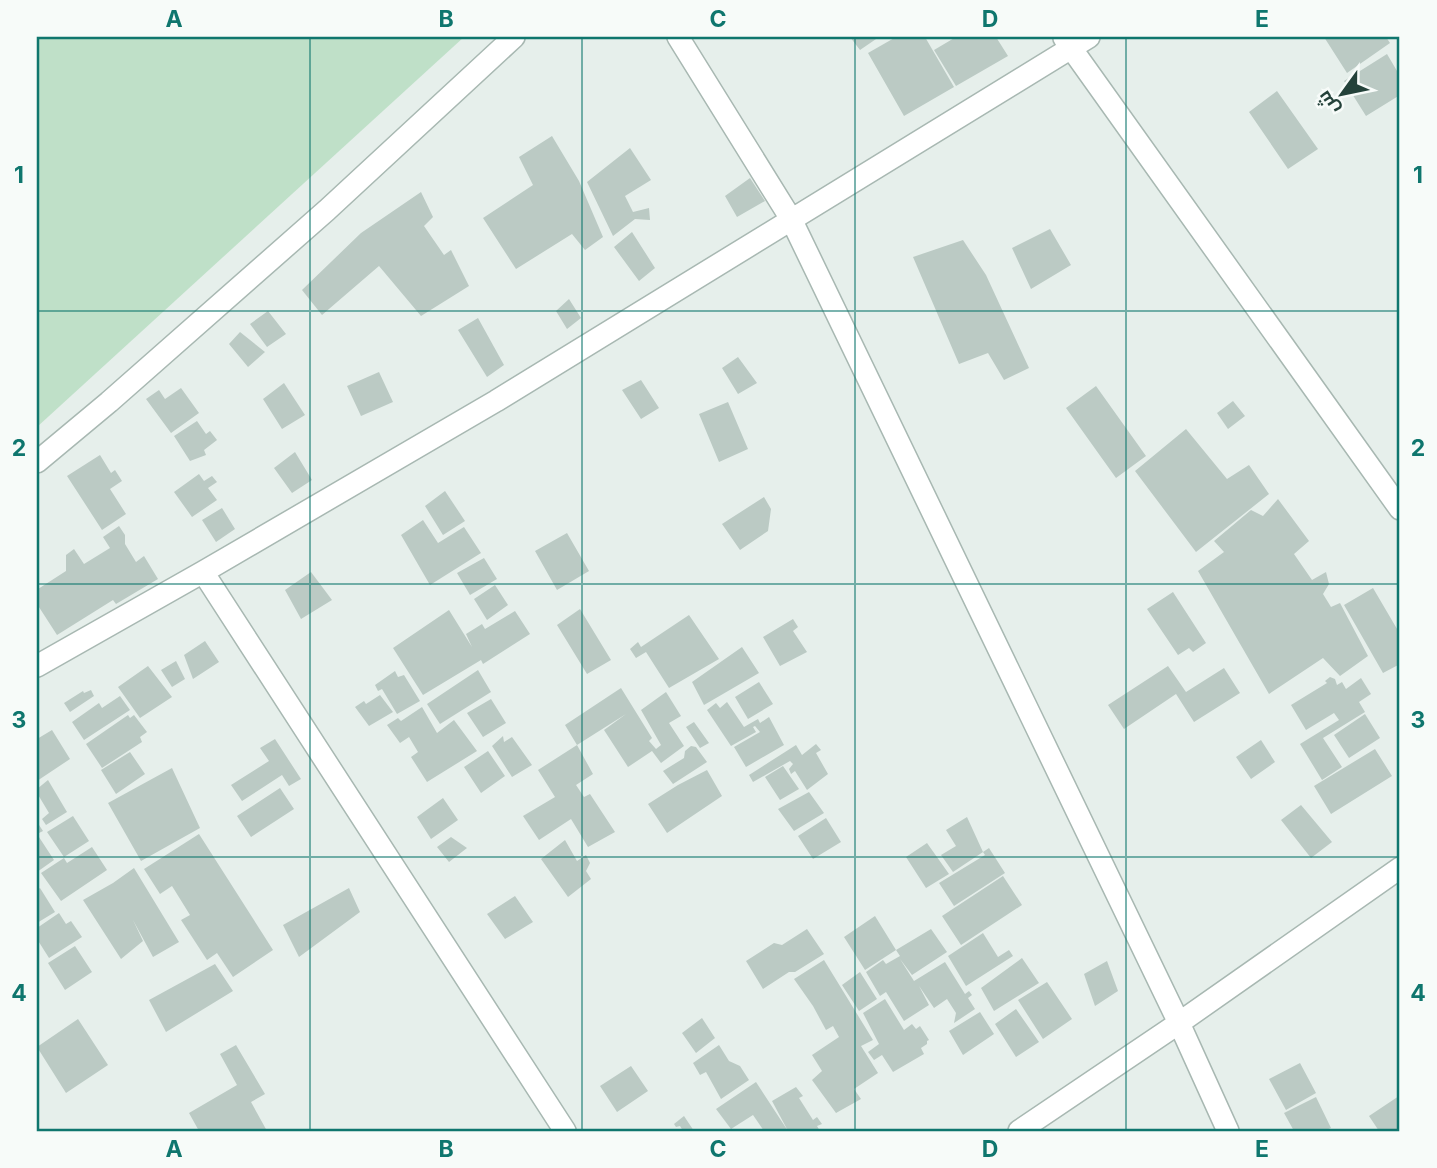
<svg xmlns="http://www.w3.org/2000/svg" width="1437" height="1168" font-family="Inter,Cairo,sans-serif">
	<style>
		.green { fill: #bfe0c8 }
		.building { fill: #bbcac4 }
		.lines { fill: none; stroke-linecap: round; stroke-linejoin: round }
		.minor-casing { stroke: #a8b8b2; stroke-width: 24 }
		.minor { stroke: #fff; stroke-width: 21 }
		.grid { fill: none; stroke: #0f766e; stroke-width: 2; stroke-opacity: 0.55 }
		.neatline { fill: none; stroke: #0f766e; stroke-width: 2.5 }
		.grid-label { font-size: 23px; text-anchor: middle; font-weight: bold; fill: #0f766e }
	</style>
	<rect width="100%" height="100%" fill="#e6efeb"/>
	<!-- green -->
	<path class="green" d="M 37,37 L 464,37 L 37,427 Z"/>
	<!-- building -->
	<path class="building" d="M 850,37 L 879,37 L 860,50 Z
		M 896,37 L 925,37 L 954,87 L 904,116 L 868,53 Z
		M 956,37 L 996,37 L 1008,56 L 956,86 L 934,50 Z
		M 1324,37 L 1386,37 L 1390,43 L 1347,73 Z
		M 1387,54 L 1400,76 L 1400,95 L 1366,116 L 1344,81 Z
		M 1277,91 L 1318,149 L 1288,169 L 1249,112 Z
		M 552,136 L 579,181 L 603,237 L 585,250 L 572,234 L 516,269 L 483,218 L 533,185 L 519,157 Z
		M 630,148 L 651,180 L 625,196 L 633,212 L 649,208 L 650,220 L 635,219 L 613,236 L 587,182 Z
		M 750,178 L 765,201 L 737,217 L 725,196 Z
		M 421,192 L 433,217 L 424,226 L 444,255 L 451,250 L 469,286 L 421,316 L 379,266 L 322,315 L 302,290 L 361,233 Z
		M 1050,229 L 1071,265 L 1031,289 L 1012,248 Z
		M 632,232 L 655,268 L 639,281 L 614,247 Z
		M 963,240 L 986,275 L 1029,368 L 1004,380 L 988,353 L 959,364 L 913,257 Z
		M 569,299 L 581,318 L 567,329 L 556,311 Z
		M 268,311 L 286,334 L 267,347 L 250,324 Z
		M 478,318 L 504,365 L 487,377 L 458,330 Z
		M 240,332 L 265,352 L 248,367 L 229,344 Z
		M 738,357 L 757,383 L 738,394 L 722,368 Z
		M 379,372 L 393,402 L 361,416 L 347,386 Z
		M 641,380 L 659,408 L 641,419 L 622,390 Z
		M 284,383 L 305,415 L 282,429 L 263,399 Z
		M 1096,386 L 1146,456 L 1116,478 L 1066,408 Z
		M 181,388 L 199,413 L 171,433 L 146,399 L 159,390 L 165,399 Z
		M 1233,401 L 1245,416 L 1228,429 L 1217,413 Z
		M 728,402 L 748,449 L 719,462 L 699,414 Z
		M 197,421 L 206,434 L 210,431 L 217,440 L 204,450 L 206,455 L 190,461 L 174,436 Z
		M 1186,429 L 1227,479 L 1249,465 L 1269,494 L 1196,552 L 1135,471 Z
		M 295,452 L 312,480 L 292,493 L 274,468 Z
		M 100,455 L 111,473 L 115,470 L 122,481 L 110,489 L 126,514 L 102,530 L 67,476 Z
		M 199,474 L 204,481 L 212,476 L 217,482 L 208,488 L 217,500 L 192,517 L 174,492 Z
		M 445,491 L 465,521 L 443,535 L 425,506 Z
		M 764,497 L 771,509 L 768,531 L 740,550 L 722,524 Z
		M 1278,499 L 1309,541 L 1294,554 L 1312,580 L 1326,572 L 1329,584 L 1323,594 L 1331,607 L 1340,603 L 1368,656 L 1340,676 L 1323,658 L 1269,694 L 1198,571 L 1224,552 L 1214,541 L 1251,510 L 1263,516 Z
		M 222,508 L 235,529 L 216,542 L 202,520 Z
		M 423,520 L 438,543 L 464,527 L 481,553 L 430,585 L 401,535 Z
		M 119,526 L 125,535 L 125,544 L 136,562 L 144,556 L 158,579 L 116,604 L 113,600 L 57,635 L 37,604 L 38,589 L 66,571 L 66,555 L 74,549 L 84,564 L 110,548 L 103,537 Z
		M 567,533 L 589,571 L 557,590 L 535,551 Z
		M 484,558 L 497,579 L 470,595 L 457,573 Z
		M 311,572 L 332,600 L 301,619 L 285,590 Z
		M 495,585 L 508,605 L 487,620 L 474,599 Z
		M 1373,588 L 1400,634 L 1400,664 L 1383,673 L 1344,605 Z
		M 1173,592 L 1206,643 L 1193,652 L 1189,648 L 1178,655 L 1147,609 Z
		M 580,609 L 611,660 L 587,674 L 557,625 Z
		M 449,610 L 472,647 L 466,634 L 482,624 L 485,629 L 515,611 L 530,634 L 483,664 L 481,660 L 423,695 L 393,648 Z
		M 689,615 L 719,659 L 669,688 L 646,652 L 636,658 L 630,649 L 638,642 L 641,647 Z
		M 793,619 L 798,627 L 793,631 L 807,652 L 780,666 L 763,637 Z
		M 205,641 L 219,662 L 193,679 L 184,655 Z
		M 742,647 L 759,673 L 704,705 L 692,682 Z
		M 176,661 L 185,679 L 172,687 L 161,670 Z
		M 148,666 L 172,697 L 140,718 L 118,687 Z
		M 1168,666 L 1186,692 L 1224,668 L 1240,693 L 1194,722 L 1176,694 L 1124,729 L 1108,705 Z
		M 478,670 L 491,692 L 440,724 L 427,704 Z
		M 395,671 L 398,677 L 404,675 L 420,701 L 397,714 L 382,689 L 378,691 L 375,685 Z
		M 1330,677 L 1335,679 L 1337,685 L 1342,682 L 1346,689 L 1361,678 L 1371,694 L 1359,702 L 1365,712 L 1323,738 L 1342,767 L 1322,780 L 1300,744 L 1339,720 L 1334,713 L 1306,730 L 1291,705 L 1327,683 L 1325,681 Z
		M 759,682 L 773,704 L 748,719 L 735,697 Z
		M 621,688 L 652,738 L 649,741 L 656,749 L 661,745 L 641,710 L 666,692 L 681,716 L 669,723 L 684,746 L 661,763 L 652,751 L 628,767 L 604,730 L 626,714 L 577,745 L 565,725 Z
		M 91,690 L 94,696 L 70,712 L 64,703 L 83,691 L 84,693 Z
		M 380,695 L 393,712 L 369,726 L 355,707 L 364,701 L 366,704 Z
		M 120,696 L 130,710 L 84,740 L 72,722 L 99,703 L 102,708 Z
		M 491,699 L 506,723 L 483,737 L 467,713 Z
		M 727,702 L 744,727 L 758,719 L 760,723 L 769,717 L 784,745 L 746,767 L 734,747 L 760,732 L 755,726 L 753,727 L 756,732 L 731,746 L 707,710 L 716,703 L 720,708 Z
		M 422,707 L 437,733 L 454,720 L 477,751 L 427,782 L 411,757 L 418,752 L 409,737 L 400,743 L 387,725 L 398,718 L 401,721 Z
		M 1365,714 L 1380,738 L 1349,758 L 1334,735 Z
		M 128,715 L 130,718 L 134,715 L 147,732 L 140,737 L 142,742 L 102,768 L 86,744 Z
		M 694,722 L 709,743 L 700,748 L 686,727 Z
		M 52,730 L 70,759 L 37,781 L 37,739 Z
		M 503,736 L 504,742 L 512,737 L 532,765 L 512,777 L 492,746 Z
		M 275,739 L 301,779 L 289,786 L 282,775 L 242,801 L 231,785 L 269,761 L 260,748 Z
		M 1261,740 L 1275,762 L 1251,779 L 1236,757 Z
		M 816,744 L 821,750 L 816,753 L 828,774 L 807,790 L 795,771 L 791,774 L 789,769 L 793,764 L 790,761 L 753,782 L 749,775 L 796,745 L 802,755 Z
		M 577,745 L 593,774 L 576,785 L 584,797 L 590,794 L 615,832 L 588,847 L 571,819 L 539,840 L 523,816 L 555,797 L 538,770 Z
		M 691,746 L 696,747 L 707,762 L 673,784 L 663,771 L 684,758 L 685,751 Z
		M 1375,749 L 1392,776 L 1331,814 L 1314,786 Z
		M 488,751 L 505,776 L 481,793 L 464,767 Z
		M 130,752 L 145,774 L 116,794 L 101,770 Z
		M 783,766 L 799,789 L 780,800 L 765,777 Z
		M 172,768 L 200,828 L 141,861 L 108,803 Z
		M 707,770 L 722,796 L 667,833 L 648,804 L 678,785 Z
		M 48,780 L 67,812 L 46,825 L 42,819 L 49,813 L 37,793 L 37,789 Z
		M 280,788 L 294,809 L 251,837 L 237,816 Z
		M 809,792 L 824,813 L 794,831 L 778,809 Z
		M 443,798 L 458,820 L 431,839 L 417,817 Z
		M 1301,805 L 1332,842 L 1311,858 L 1281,820 Z
		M 73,816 L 89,841 L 64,857 L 47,832 Z
		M 967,817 L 983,852 L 953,872 L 941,855 L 956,846 L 946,830 Z
		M 826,818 L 841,842 L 813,859 L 798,836 Z
		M 39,825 L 43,831 L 37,834 L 54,860 L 37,872 L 37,826 Z
		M 199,834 L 273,950 L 233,977 L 217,953 L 207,960 L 181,920 L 190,915 L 172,886 L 160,894 L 144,869 Z
		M 451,837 L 467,848 L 449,862 L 437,847 Z
		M 565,840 L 577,861 L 586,855 L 590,863 L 586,871 L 591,879 L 568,897 L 541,859 Z
		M 927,843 L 949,874 L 926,888 L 906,857 Z
		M 92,847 L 107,870 L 61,901 L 41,873 L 64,858 L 67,863 Z
		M 989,848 L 1005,873 L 954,906 L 939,883 L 985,855 L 983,852 Z
		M 134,868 L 179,942 L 153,957 L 133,920 L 143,941 L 121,959 L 83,900 L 113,883 Z
		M 1003,876 L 1022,905 L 961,945 L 942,916 Z
		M 40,888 L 55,912 L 37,923 L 37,890 Z
		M 349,888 L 360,912 L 299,957 L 283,925 Z
		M 515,896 L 533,922 L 505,939 L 487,914 Z
		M 59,913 L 66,924 L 71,921 L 82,937 L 49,958 L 37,939 L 37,928 Z
		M 875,916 L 896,950 L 865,970 L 844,937 Z
		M 807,929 L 824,954 L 795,972 L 789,972 L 763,989 L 746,961 L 774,943 L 782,945 Z
		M 931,929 L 947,952 L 912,975 L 900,959 L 914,981 L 945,962 L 965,994 L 969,991 L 972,995 L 968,998 L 975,1009 L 954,1023 L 956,1013 L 947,999 L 934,1008 L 919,986 L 929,1005 L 904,1021 L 886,992 L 880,996 L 866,972 L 883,960 L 886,964 L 900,956 L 896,950 Z
		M 983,933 L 998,957 L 1009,950 L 1013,956 L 966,986 L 948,956 Z
		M 75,946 L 92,972 L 65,990 L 48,963 Z
		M 1022,958 L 1039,983 L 994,1011 L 981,988 Z
		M 824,960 L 873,1040 L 861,1046 L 878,1073 L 854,1089 L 861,1099 L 836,1113 L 812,1080 L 822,1071 L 812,1055 L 839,1037 L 833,1026 L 826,1030 L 813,1006 L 794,979 Z
		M 1107,961 L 1118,991 L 1095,1006 L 1084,974 Z
		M 215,964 L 233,991 L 166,1032 L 149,1000 Z
		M 860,972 L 877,999 L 859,1011 L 842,985 Z
		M 1047,982 L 1072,1019 L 1043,1039 L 1018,1000 Z
		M 885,999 L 904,1030 L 912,1024 L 916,1029 L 920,1026 L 929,1040 L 927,1041 L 927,1044 L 921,1048 L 924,1054 L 893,1072 L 882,1055 L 874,1060 L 868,1052 L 879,1044 L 863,1013 Z
		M 1016,1009 L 1039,1042 L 1016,1057 L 995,1024 Z
		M 980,1012 L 994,1034 L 963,1055 L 949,1031 Z
		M 702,1018 L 715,1038 L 696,1053 L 682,1033 Z
		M 78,1019 L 108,1065 L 66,1093 L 37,1047 Z
		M 236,1045 L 265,1094 L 251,1102 L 267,1131 L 199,1131 L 189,1113 L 237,1085 L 220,1054 Z
		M 719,1045 L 729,1061 L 740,1066 L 749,1080 L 721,1099 L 706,1072 L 700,1075 L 693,1063 Z
		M 1300,1063 L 1316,1093 L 1286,1110 L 1269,1079 Z
		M 631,1066 L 648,1091 L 617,1112 L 600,1086 Z
		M 756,1082 L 788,1131 L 764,1131 L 753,1115 L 731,1129 L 716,1109 Z
		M 796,1087 L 803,1096 L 799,1098 L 813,1120 L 817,1117 L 822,1124 L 817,1126 L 820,1131 L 788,1131 L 772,1101 Z
		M 1399,1096 L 1400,1131 L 1379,1131 L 1369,1116 Z
		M 1316,1097 L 1331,1128 L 1324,1131 L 1294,1131 L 1284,1113 Z
		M 684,1116 L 694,1131 L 683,1131 L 680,1126 L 676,1127 L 674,1124 Z"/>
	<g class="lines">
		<defs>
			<path id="minor" d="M 678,37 L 791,219 L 1179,1023 L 1228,1131
				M 1064,38 L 1400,509
				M 37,462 L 109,402 L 327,210 L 514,37
				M 203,572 L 565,1131
				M 37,666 L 203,572 L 496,401 L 1089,37
				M 1019,1131 L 1179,1023 L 1400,868"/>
		</defs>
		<!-- minor casing -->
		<use href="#minor" class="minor-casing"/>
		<!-- minor -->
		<use href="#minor" class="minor"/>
	</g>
	<!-- grid -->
	<path class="grid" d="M 310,37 L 310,1131M 582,37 L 582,1131M 855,37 L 855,1131M 1126,37 L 1126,1131M 37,311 L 1400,311M 37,584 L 1400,584M 37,857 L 1400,857"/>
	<!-- border -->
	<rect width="1437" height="1168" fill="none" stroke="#f7fbf9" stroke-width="77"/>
	<!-- north arrow -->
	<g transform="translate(1342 94) rotate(237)" stroke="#f7fbf9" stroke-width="5" paint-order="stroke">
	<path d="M0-5L12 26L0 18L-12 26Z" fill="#24423a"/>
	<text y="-10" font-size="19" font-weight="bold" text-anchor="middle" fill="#24423a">ش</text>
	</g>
	<rect x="38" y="38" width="1360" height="1092" class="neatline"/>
	<g class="grid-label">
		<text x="174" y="27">A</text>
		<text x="446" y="27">B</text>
		<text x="718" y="27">C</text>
		<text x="990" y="27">D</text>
		<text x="1262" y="27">E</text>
		<text x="19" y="183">1</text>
		<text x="1418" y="183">1</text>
		<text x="19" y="456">2</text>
		<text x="1418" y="456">2</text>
		<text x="19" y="728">3</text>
		<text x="1418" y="728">3</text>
		<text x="19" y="1001">4</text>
		<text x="1418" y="1001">4</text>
		<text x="174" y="1157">A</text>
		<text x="446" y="1157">B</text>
		<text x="718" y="1157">C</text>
		<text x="990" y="1157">D</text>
		<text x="1262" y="1157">E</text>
	</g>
</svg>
